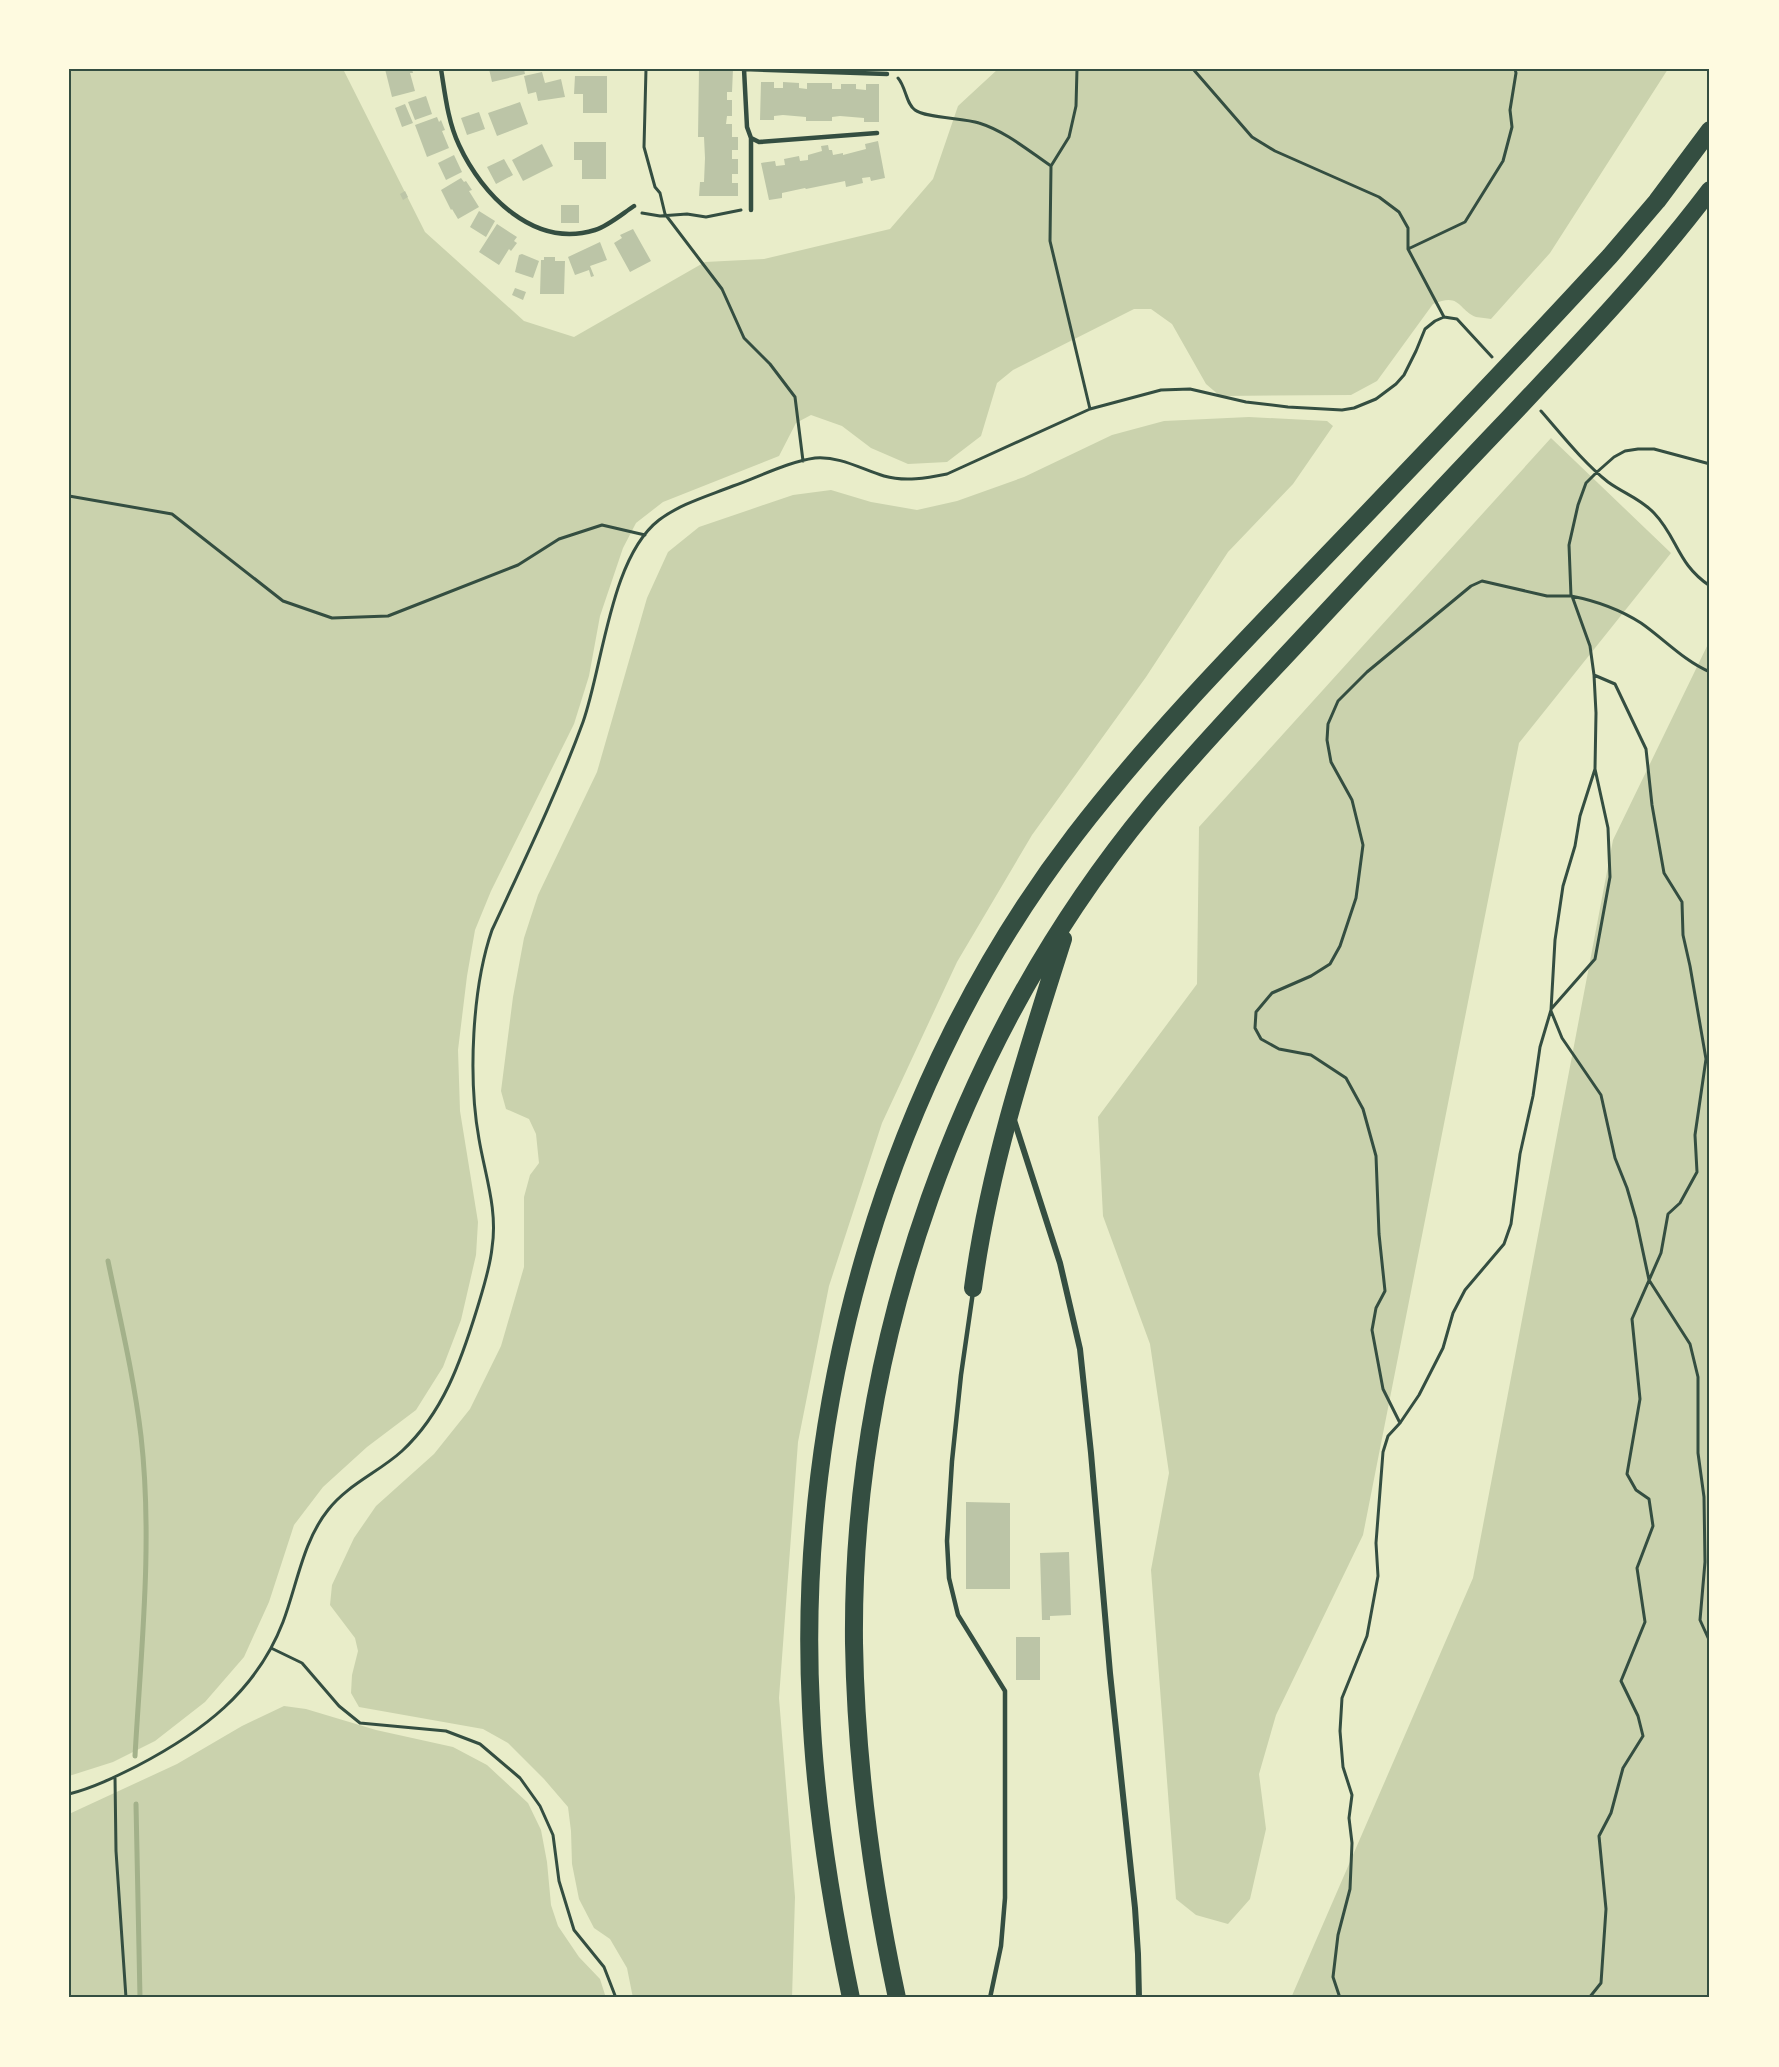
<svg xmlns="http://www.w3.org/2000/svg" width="1779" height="2067" font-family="'Source Sans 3',sans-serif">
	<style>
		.green { fill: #cad2ad }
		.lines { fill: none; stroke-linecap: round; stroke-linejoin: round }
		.stream { stroke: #a3b18a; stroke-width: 5 }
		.building { fill: #bcc5a7 }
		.path { stroke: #344e41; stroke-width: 3 }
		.service { stroke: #344e41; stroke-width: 4.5 }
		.minor { stroke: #344e41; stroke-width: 6 }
		.motorway { stroke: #344e41; stroke-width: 18 }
		.neatline { fill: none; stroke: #344e41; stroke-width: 2 }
	</style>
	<rect width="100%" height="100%" fill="#e9edc9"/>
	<!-- green -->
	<path class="green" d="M 69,69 L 343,69 L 425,232 L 524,321 L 574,337 L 705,262 L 764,259 L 890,229 L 933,179 L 958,106 L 998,69 L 1668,69 L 1550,253 L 1491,319 C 1487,318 1481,318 1476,317 C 1458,310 1461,292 1433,304 L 1377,381 L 1351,395 L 1220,396 L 1206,384 L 1172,324 L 1151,309 L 1134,309 L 1013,370 L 997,383 L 981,436 L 947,462 L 908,464 L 871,448 L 842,426 L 811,415 L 796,423 L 779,456 L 663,502 L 636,523 L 623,548 L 600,616 L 589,676 L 574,724 L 491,891 L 475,930 L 467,976 L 458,1050 L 460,1111 L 478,1222 L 476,1255 L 461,1320 L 443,1367 L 416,1410 L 367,1447 L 323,1487 L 294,1525 L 269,1602 L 244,1657 L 205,1702 L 155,1741 L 113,1762 L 69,1776 Z
		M 1249,417 L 1327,421 L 1333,426 L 1293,484 L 1228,552 L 1146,677 L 1032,835 L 957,962 L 882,1123 L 829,1286 L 798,1442 L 779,1698 L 795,1897 L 792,1998 L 633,1998 L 627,1968 L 610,1939 L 594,1928 L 579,1899 L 572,1864 L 571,1831 L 568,1807 L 544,1779 L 508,1743 L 483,1729 L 359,1707 L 351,1693 L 352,1675 L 358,1651 L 355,1638 L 330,1605 L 332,1585 L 354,1538 L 376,1506 L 434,1454 L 470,1409 L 501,1346 L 524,1267 L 524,1197 L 530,1175 L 539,1163 L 536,1134 L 529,1119 L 506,1109 L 501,1091 L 513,997 L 524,938 L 538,895 L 597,772 L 647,598 L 668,552 L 699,527 L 793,495 L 831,490 L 871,502 L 917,510 L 957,501 L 1024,477 L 1112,435 L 1164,421 Z
		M 1551,438 L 1671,553 L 1519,743 L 1363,1535 L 1276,1715 L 1259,1774 L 1266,1829 L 1250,1899 L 1228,1924 L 1196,1915 L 1176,1899 L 1151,1570 L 1169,1473 L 1150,1344 L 1103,1216 L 1098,1117 L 1197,984 L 1199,827 Z
		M 1710,640 L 1710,1998 L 1291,1998 L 1473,1578 L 1613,840 Z
		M 284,1706 L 306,1709 L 376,1730 L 453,1747 L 487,1765 L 528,1803 L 541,1830 L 547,1862 L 551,1905 L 558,1926 L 579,1957 L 600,1979 L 606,1998 L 69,1998 L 69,1814 L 177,1764 L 242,1726 Z"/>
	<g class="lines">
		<!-- stream -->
		<path class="stream" d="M 108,1261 C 120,1319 134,1377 141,1436 C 153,1542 141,1650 135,1756
			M 136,1804 L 140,1998"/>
	</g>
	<!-- building -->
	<path class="building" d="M 385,69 L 412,69 L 413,73 L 410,73 L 415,91 L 392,97 Z
		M 489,69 L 524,69 L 525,74 L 492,82 Z
		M 699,69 L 733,69 L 732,92 L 727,92 L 727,100 L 732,100 L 732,116 L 727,116 L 726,124 L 732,124 L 732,137 L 738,137 L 738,150 L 732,150 L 732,159 L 738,159 L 738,174 L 732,174 L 732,183 L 738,183 L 738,196 L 699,196 L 700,182 L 704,182 L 705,158 L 704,137 L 698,137 Z
		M 542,72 L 545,83 L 561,79 L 565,97 L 538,101 L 536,92 L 528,94 L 524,76 Z
		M 575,76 L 607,76 L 607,113 L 583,113 L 583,94 L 574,94 Z
		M 761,82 L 774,82 L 774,88 L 783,88 L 783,82 L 799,83 L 799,88 L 807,89 L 807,83 L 832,83 L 832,89 L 841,89 L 841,84 L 856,84 L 856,89 L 866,90 L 866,84 L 879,84 L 879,122 L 864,122 L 864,118 L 840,116 L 832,117 L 832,121 L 806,121 L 806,117 L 783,115 L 774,116 L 774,120 L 760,120 Z
		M 426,96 L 432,114 L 415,120 L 408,102 Z
		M 520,102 L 528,124 L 497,136 L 488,113 Z
		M 405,104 L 413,123 L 402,127 L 395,108 Z
		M 479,112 L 485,129 L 467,135 L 461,118 Z
		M 437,117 L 439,122 L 441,120 L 445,130 L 442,131 L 449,148 L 427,157 L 415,125 Z
		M 878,141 L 885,178 L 871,181 L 870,177 L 862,178 L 863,183 L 846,187 L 845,181 L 806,189 L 805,188 L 782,193 L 782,198 L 769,200 L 761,163 L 775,161 L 776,166 L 785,165 L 784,159 L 799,156 L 800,161 L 808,160 L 808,155 L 822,151 L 821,146 L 828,145 L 829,150 L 832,150 L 833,155 L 843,153 L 843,155 L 866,149 L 865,144 Z
		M 574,142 L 606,142 L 606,179 L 582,179 L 582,160 L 574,160 Z
		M 542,144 L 553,166 L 523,181 L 512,160 Z
		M 454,155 L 462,172 L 446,180 L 438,163 Z
		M 504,159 L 513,175 L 496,184 L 487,167 Z
		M 461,178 L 464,182 L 466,181 L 472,190 L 469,191 L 479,207 L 458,219 L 452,209 L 451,210 L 441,190 Z
		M 405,191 L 408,197 L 403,200 L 400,194 Z
		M 561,205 L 579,205 L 579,223 L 561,223 Z
		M 479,211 L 495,221 L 486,237 L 470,227 Z
		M 497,224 L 517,237 L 514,241 L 517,243 L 511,251 L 509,249 L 499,265 L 479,252 Z
		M 633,229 L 651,261 L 630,272 L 614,243 L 622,238 L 620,235 Z
		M 600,242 L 607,260 L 590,266 L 594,276 L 591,277 L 589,270 L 575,275 L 568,257 Z
		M 522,254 L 539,261 L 533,278 L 515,272 L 519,255 Z
		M 544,257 L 555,257 L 555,261 L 565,261 L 564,294 L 540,294 L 541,260 L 544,260 Z
		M 515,288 L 526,292 L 523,300 L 512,295 Z
		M 966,1502 L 1010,1503 L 1010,1589 L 966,1589 Z
		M 1069,1552 L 1071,1615 L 1050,1616 L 1050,1620 L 1042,1620 L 1040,1553 Z
		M 1016,1637 L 1040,1637 L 1040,1680 L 1016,1680 Z"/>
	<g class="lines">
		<!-- path -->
		<path class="path" d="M 646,69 L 644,147 L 655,187 L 660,193 L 665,214 L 722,289 L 744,338 L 770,364 L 795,397 L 803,461
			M 1077,69 L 1076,106 L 1069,137 L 1051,166 L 1050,241 L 1090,409
			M 1193,69 L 1252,137 L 1275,151 L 1379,197 L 1399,212 L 1408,228 L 1408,249 L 1444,317
			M 898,78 C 906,87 906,104 915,110 C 925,118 964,118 979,123 C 1005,131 1029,151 1051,166
			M 642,213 L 660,216 L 687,214 L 706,217 L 741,210
			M 1408,249 L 1465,222 L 1503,161 L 1512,127 L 1510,110 L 1516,73 L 1515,69
			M 1541,411 C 1562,435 1583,462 1608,482 C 1623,493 1641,499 1654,513 C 1678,538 1677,564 1710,586
			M 69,496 L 172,514 L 283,601 L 332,618 L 388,616 L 518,565 L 559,539 L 602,525 L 645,535
			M 1571,596 C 1597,601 1619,609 1641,623 C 1664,639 1684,661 1710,672
			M 1552,1008 L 1595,959 L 1610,877 L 1608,828 L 1595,769 L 1596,713 L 1594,675 L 1590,646 L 1572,596
			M 1551,1011 L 1562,1038 L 1601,1095 L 1615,1158 L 1627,1188 L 1636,1219 L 1649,1280 L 1690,1344 L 1698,1377 L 1698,1453 L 1704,1497 L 1705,1562 L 1700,1620 L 1710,1642
			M 1400,1423 L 1383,1389 L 1372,1330 L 1376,1308 L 1385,1291 L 1379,1234 L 1376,1156 L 1363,1109 L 1346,1078 L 1311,1055 L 1279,1049 L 1261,1039 L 1255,1028 L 1256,1012 L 1272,993 L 1311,976 L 1330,964 L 1340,946 L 1356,898 L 1363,845 L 1352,800 L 1331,762 L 1327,740 L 1328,724 L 1338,701 L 1367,672 L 1471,586 L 1482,581 L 1547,596 L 1571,596 L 1569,545 L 1578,505 L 1586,483 L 1597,472 L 1614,457 L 1625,451 L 1638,449 L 1654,449 L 1710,464
			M 271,1648 L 302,1663 L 339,1706 L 360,1723 L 446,1731 L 480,1744 L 520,1778 L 540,1806 L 553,1835 L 559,1881 L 574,1930 L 604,1967 L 616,1998
			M 115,1777 L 116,1851 L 126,1998
			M 69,1794 C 93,1788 115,1777 137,1766 C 202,1732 256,1692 283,1622 C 297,1585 303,1541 328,1510 C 347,1485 379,1472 402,1451 C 443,1413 461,1361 477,1309 C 483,1289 490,1268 492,1248 C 498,1210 485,1175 479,1139 C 468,1078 472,988 492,930 C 524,861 557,793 583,722 C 603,666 610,558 659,520 C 680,504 708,496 733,486 C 759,477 787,462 815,458 C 840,456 861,469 884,476 C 905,482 927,478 947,474 L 1090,409 L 1161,390 L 1190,389 L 1246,402 L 1288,407 L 1342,410 L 1354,408 L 1376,399 L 1396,384 L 1404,375 L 1416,351 L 1425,329 L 1435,321 L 1444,317 L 1457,319 L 1492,357
			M 1340,1998 L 1333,1977 L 1338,1935 L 1350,1889 L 1352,1843 L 1349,1818 L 1352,1795 L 1343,1767 L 1340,1731 L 1342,1698 L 1367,1636 L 1378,1576 L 1376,1543 L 1383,1452 L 1388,1436 L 1400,1423 L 1419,1395 L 1443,1348 L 1453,1313 L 1465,1290 L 1504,1244 L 1511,1224 L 1520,1154 L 1533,1096 L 1540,1047 L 1551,1010 L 1555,940 L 1563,886 L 1575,846 L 1580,816 L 1595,769
			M 1589,1998 L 1601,1983 L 1606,1909 L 1599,1836 L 1611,1813 L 1623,1768 L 1643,1736 L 1638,1716 L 1621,1681 L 1645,1622 L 1637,1568 L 1653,1526 L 1649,1499 L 1636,1490 L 1627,1474 L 1640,1399 L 1632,1319 L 1661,1253 L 1668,1214 L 1680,1203 L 1697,1172 L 1695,1135 L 1706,1059 L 1690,966 L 1683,935 L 1682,902 L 1664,873 L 1652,805 L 1646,749 L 1615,684 L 1594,675"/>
		<!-- service -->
		<path class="service" d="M 441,69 C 445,94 448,122 459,145 C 482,195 534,249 595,230 C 608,226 622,214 634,206
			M 877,133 L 759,142 L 751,138 L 747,127 L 744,69 L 887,74
			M 751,210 L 751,138
			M 973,1292 L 961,1375 L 952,1461 L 947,1541 L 949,1578 L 958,1615 L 1005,1691 L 1005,1898 L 1001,1946 L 990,1998"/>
		<!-- minor -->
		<path class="minor" d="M 1014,1120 L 1060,1263 L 1080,1349 L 1091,1453 L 1110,1673 L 1135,1908 L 1138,1954 L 1139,1998"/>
		<!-- motorway -->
		<path class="motorway" d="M 973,1288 C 989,1168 1026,1055 1063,939
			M 851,1998 C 831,1903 815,1805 811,1708 C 795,1402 888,1078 1075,835 C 1145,744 1225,661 1304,579 C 1407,472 1510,365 1610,256 L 1657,201 L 1710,130
			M 897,1998 C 872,1882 856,1762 854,1643 C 851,1344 960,1036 1150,806 C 1200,746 1253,691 1306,634 C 1373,562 1440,490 1508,419 C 1578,345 1648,272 1710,190"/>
	</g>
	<!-- border -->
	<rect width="1779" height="2067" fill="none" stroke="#fefae0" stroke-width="141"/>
	<rect x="70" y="70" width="1638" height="1926" class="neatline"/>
</svg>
